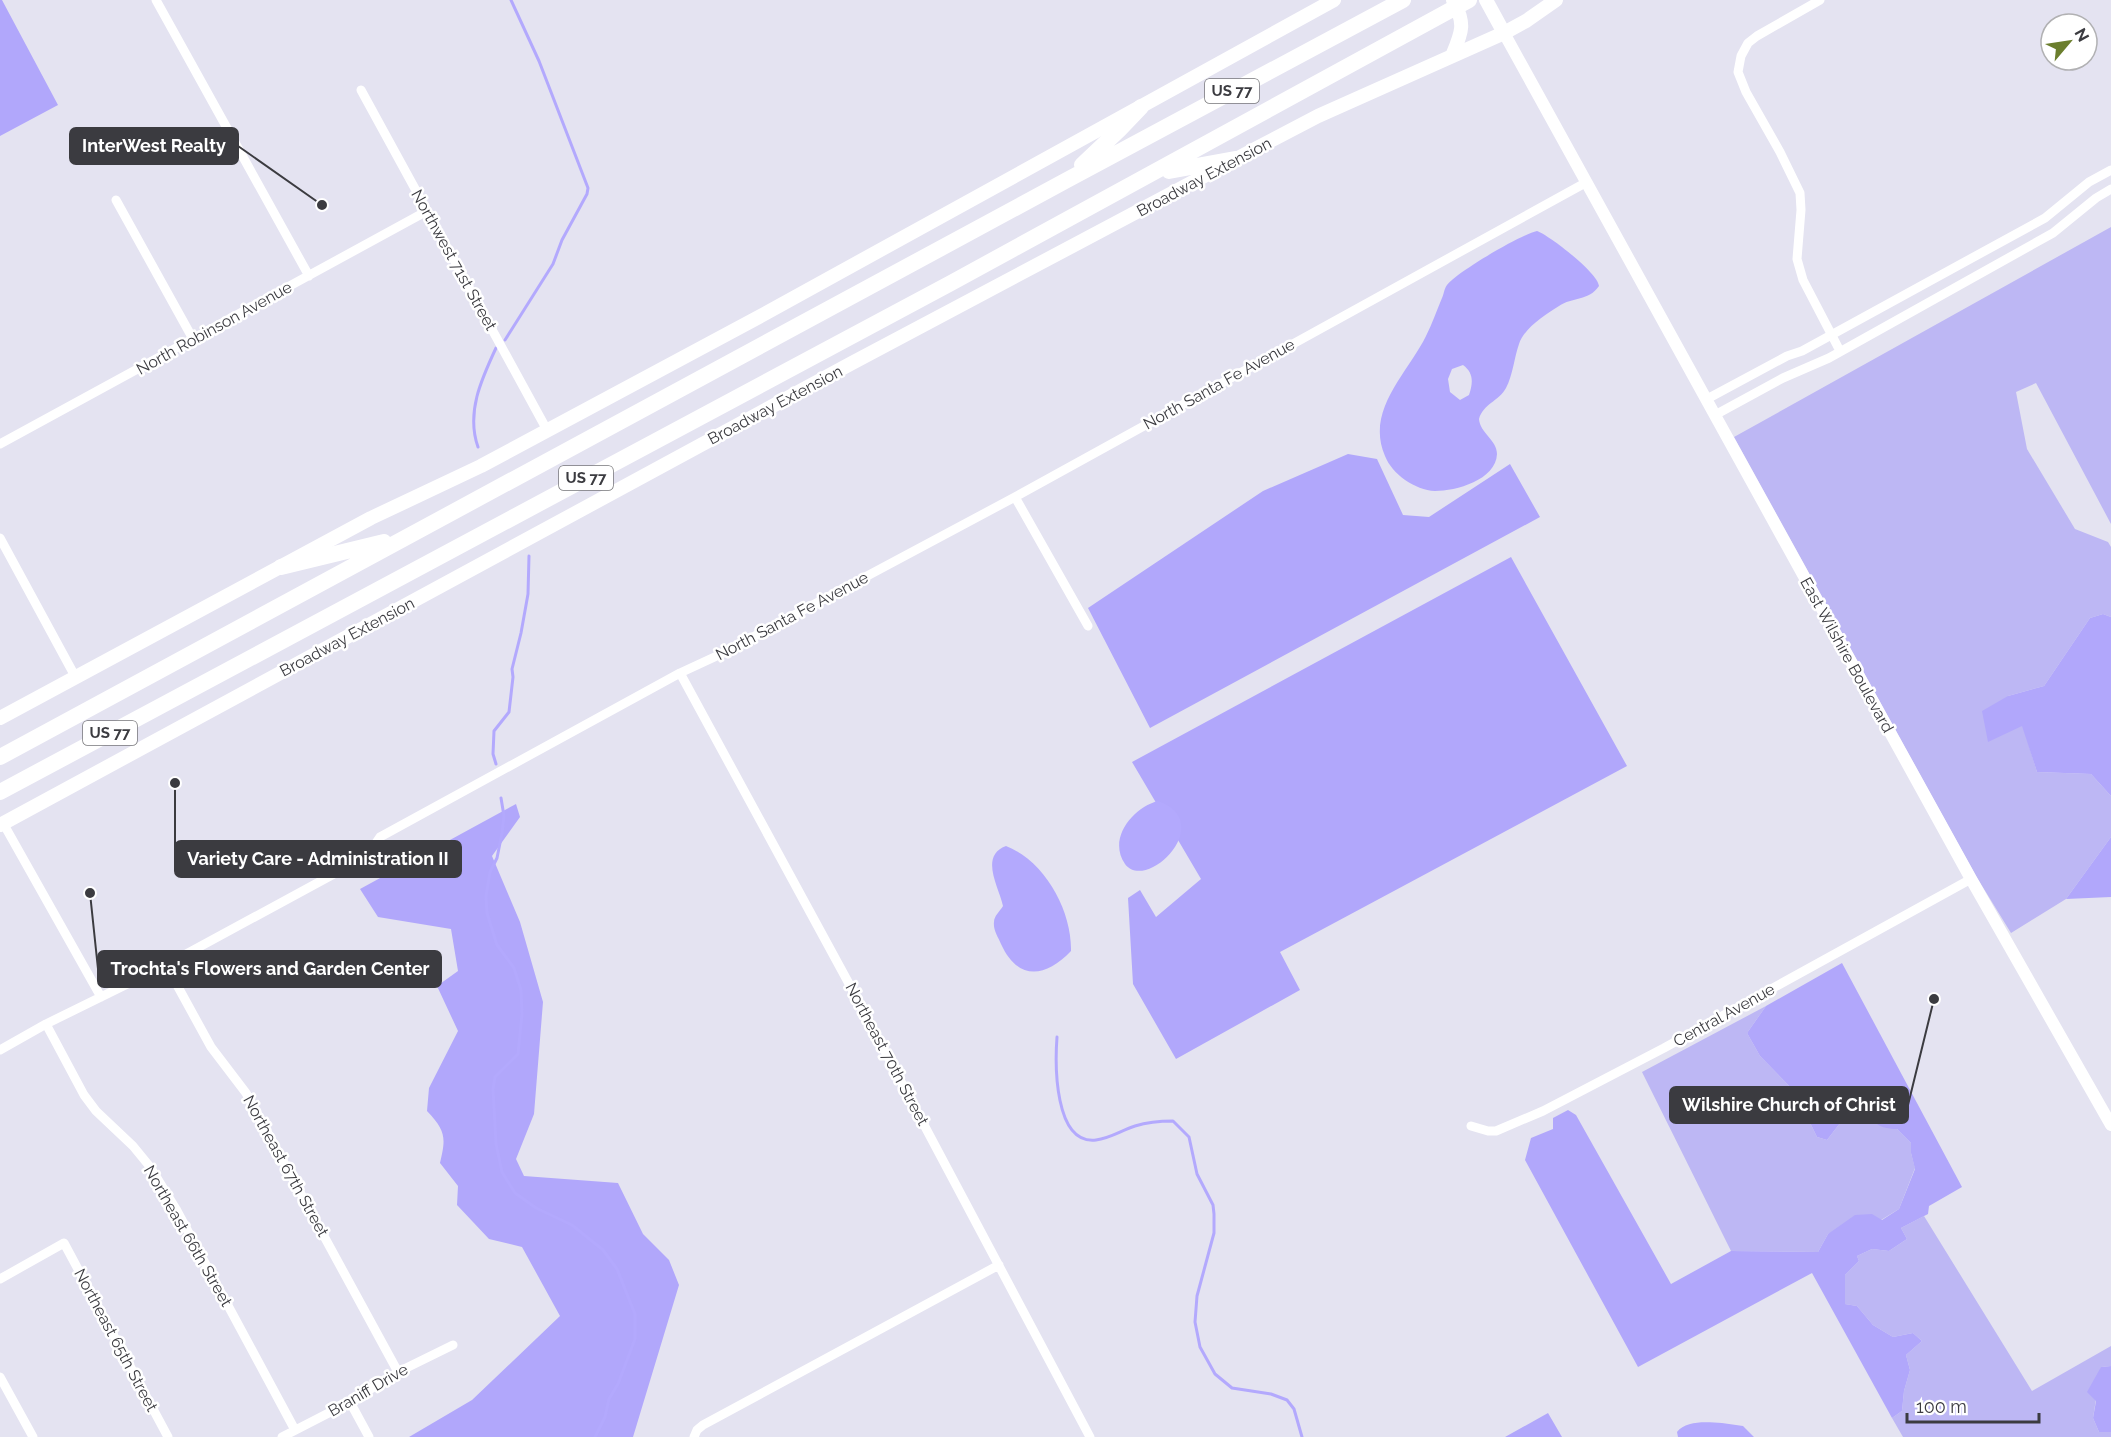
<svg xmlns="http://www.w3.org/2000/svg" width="2111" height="1437" font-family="Raleway,sans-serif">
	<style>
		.green { fill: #bdb7f4 }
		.forest { fill: #b1a7fb }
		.water { fill: #b3a9fd; fill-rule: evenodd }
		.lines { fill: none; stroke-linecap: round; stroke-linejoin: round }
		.stream { stroke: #b3a9fd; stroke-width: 3 }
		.minor { stroke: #fff; stroke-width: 9 }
		.tertiary { stroke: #fff; stroke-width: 12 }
		.secondary { stroke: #fff; stroke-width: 14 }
		.motorway { stroke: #fff; stroke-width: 16 }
		.labels { text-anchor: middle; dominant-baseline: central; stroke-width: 5; stroke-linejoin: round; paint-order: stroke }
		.shield { fill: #fff; stroke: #767679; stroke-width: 1.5 }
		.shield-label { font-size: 15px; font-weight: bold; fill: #3b3b40 }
		.street-label { font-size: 16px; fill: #3b3b40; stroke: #fff }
		.leader { fill: none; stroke: #3b3b40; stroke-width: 2 }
		.callout-dot { fill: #3b3b40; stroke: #fff; stroke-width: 2 }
		.callout { fill: #3b3b40; stroke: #3b3b40; stroke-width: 2 }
		.callout-label { font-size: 18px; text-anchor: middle; font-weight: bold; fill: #fff }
	</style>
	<rect width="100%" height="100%" fill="#e4e3f1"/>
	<!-- green -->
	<path class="green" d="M 2111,227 L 2111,524 L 2036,383 L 2016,392 L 2027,449 L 2075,529 L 2108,542 L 2111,547 L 2111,617 L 2103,614 L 2090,618 L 2044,686 L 2008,696 L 2023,726 L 2037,772 L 2091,774 L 2111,796 L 2111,837 L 2066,899 L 2011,933 L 1976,876 L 1734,437 Z
		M 1766,1006 L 1747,1033 L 1760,1056 L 1795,1092 L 1817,1137 L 1827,1140 L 1851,1109 L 1864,1106 L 1897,1129 L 1911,1143 L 1911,1153 L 1915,1168 L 1899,1209 L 1881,1220 L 1828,1234 L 1818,1252 L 1731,1251 L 1642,1072 Z
		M 1924,1216 L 2032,1391 L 2111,1346 L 2111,1366 L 2101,1367 L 2093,1418 L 2099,1432 L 2111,1432 L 2111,1437 L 1903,1437 L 1892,1418 L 1902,1411 L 1904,1391 L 1910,1370 L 1906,1355 L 1922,1341 L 1913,1333 L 1893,1337 L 1873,1325 L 1857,1306 L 1845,1304 L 1845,1275 L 1859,1261 L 1857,1256 L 1872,1249 L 1889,1251 L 1907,1239 L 1901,1228 Z"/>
	<!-- forest -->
	<path class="forest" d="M 0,0 L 2,0 L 58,105 L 0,136 Z
		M 1348,454 L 1377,459 L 1403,515 L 1429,517 L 1510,464 L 1540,517 L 1150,728 L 1088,608 L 1263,491 Z
		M 1511,557 L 1627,766 L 1280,952 L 1300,990 L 1176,1059 L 1133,984 L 1128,898 L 1140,890 L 1156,917 L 1201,879 L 1132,762 Z
		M 2103,614 L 2111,617 L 2111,796 L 2091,774 L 2037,772 L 2022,726 L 1988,742 L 1982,711 L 2008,696 L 2044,686 L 2090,618 Z
		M 516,804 L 520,817 L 492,856 L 520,922 L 543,1002 L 534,1114 L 516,1159 L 524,1176 L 618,1183 L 643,1234 L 669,1260 L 679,1285 L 633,1437 L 409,1437 L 472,1400 L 560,1316 L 522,1247 L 489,1239 L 457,1205 L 458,1186 L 440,1163 C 446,1138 446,1131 427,1111 L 429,1088 L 458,1031 L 437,986 L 458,971 L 451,929 L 378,917 L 360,889 Z
		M 2111,837 L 2111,897 L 2066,899 Z
		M 1842,963 L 1962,1187 L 1929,1206 L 1928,1214 L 1901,1228 L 1907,1239 L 1889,1251 L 1872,1249 L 1857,1256 L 1859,1261 L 1845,1275 L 1845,1304 L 1857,1306 L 1873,1325 L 1893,1337 L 1913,1333 L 1922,1341 L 1906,1355 L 1910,1370 L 1904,1391 L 1902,1411 L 1892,1418 L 1812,1273 L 1638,1367 L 1525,1160 L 1531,1138 L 1553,1129 L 1553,1118 L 1568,1110 L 1576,1115 L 1671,1284 L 1731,1251 L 1818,1252 L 1828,1234 L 1855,1215 L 1872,1214 L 1882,1220 L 1899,1209 L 1915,1169 L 1911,1153 L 1911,1143 L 1897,1129 C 1887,1129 1879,1127 1872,1120 L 1875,1114 L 1864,1106 L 1851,1109 L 1827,1140 L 1817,1137 L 1795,1092 L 1760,1056 L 1747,1033 L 1766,1006 Z
		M 2111,1366 L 2111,1432 L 2099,1432 L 2093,1418 L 2096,1401 L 2087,1392 L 2101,1367 Z
		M 1548,1413 L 1562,1437 L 1505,1437 Z"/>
	<!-- water -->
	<path class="water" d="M 1537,231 C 1549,235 1598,273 1599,286 C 1589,301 1572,297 1559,306 C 1545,315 1524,328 1519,344 C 1514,358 1513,375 1506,388 C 1499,401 1483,404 1479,419 C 1480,433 1497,440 1497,454 C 1496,480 1456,491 1435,491 C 1415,490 1392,474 1385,456 C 1365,410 1408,373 1426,336 C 1432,324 1437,310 1442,298 C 1444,294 1444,289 1447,285 C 1457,272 1520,235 1537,231 ZM 1463,365 C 1474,373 1473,383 1469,395 L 1460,400 L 1450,392 L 1448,379 L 1452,369 Z
		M 1158,801 C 1218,822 1146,893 1125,864 C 1107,838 1134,807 1158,801 Z
		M 1006,846 C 1045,861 1072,911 1071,951 C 1045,978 1018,981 1001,944 C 998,937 993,930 994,922 C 994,916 1000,911 1003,906 C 999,887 979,856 1006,846 Z
		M 1722,1423 L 1743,1426 L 1754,1437 L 1678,1437 L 1677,1432 C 1686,1420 1707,1422 1722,1423 Z"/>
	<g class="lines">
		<!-- stream -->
		<path class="stream" d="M 505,340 L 553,264 L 562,240 L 587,194 L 588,188 L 539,61 L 511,0
			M 478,447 C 466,413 481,380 496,348
			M 496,764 L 493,754 L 494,731 L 509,712 L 513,677 L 512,669 L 521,633 L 528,594 L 529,556
			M 501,798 L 504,816 L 502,833 L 497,858 L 490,872 L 486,896 L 487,913 L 497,945 L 514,968 L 521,990 L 522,1014 L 518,1054 L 495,1077 L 493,1089 L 496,1144 L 502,1172 L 515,1193 L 536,1208 L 572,1225 L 603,1250 L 617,1269 L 635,1314 L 635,1339 L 618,1384 L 609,1399 L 605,1417 L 595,1437
			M 1057,1037 C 1055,1064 1054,1145 1096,1140 C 1111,1138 1122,1130 1135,1126 C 1148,1122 1160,1121 1173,1121 L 1189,1137 L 1197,1174 L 1213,1205 L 1214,1214 L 1214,1233 L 1197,1296 L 1195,1322 L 1200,1347 L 1215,1374 L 1232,1388 L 1271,1394 L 1287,1400 L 1294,1409 L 1302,1437"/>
		<!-- minor -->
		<path class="minor" d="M 156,0 L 309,276
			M 1820,0 L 1757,36 L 1748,43 L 1741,56 L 1738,72 L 1746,92 L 1780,152 L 1800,193 L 1801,210 L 1797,259 L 1803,280 L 1840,351
			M 361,90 L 547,430
			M 116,200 L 193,339
			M 1707,399 L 1787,356 L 1802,351 L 2045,218 L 2089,182 L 2111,170
			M 1715,415 L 1783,378 L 1829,358 L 2053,233 L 2096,198 L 2111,189
			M 0,444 L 427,211
			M 1015,497 L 1088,626
			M 0,538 L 76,678
			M 680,673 L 847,980 L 1090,1437
			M 3,823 L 101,997
			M 166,965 L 211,1047 L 246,1093 L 398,1372
			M 46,1024 L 84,1095 L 96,1111 L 133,1146 L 151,1168 L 176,1209 L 295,1430
			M 0,1050 L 46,1024 L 166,965 L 367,856 L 380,837 L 680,673 L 721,654 L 1015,497 L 1587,182
			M 1471,1126 L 1488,1131 L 1496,1131 L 1543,1111 L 1664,1048 L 1971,879
			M 0,1279 L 64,1243 L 168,1437
			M 0,1377 L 33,1437
			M 350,1402 L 369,1437
			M 282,1437 L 350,1402 L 398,1372 L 453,1345
			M 694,1437 L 697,1430 L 703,1425 L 999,1265"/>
		<!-- tertiary -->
		<path class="tertiary" d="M 1504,33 L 1971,879 L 2111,1125"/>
		<!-- secondary -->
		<path class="secondary" d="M 1486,0 L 1504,33
			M 1452,56 C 1462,32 1466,24 1453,0
			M 0,718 L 371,518 L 481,466 L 757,318 L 1334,0
			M 0,825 L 852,363 L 1257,148 L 1318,116 L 1504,33 L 1526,21 L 1556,0"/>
		<!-- motorway -->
		<path class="motorway" d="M 1082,165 L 1119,130 L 1141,107
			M 1169,171 L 1235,159
			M 281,567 L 384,542
			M 0,757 L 1067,180 L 1403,0
			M 0,792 L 951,283 L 1469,0"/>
	</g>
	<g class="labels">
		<!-- shield labels -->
		<g class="shield">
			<rect x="1205" y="79" width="54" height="24" rx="4.5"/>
			<rect x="559" y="466" width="54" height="24" rx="4.5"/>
			<rect x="83" y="721" width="54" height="24" rx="4.5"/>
		</g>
		<g class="shield-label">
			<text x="1232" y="91">US 77</text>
			<text x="586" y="478">US 77</text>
			<text x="110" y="733">US 77</text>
		</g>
		<!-- street labels -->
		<g class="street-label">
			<text transform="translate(1204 177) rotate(-28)">Broadway Extension</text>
			<text transform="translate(454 260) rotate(61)">Northwest 71st Street</text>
			<text transform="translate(214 328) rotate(-29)">North Robinson Avenue</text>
			<text transform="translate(1219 384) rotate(-29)">North Santa Fe Avenue</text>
			<text transform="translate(775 405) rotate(-28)">Broadway Extension</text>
			<text transform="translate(792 616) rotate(-28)">North Santa Fe Avenue</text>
			<text transform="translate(347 637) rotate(-28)">Broadway Extension</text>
			<text transform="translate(1847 655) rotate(61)">East Wilshire Boulevard</text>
			<text transform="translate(1724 1015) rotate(-29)">Central Avenue</text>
			<text transform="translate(887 1054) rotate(62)">Northeast 70th Street</text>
			<text transform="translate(286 1166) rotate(61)">Northeast 67th Street</text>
			<text transform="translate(188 1236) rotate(60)">Northeast 66th Street</text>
			<text transform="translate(116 1340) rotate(62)">Northeast 65th Street</text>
			<text transform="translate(368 1390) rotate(-30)">Braniff Drive</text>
		</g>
	</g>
	<!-- callouts -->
	<path class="leader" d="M322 205L238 146M175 783L175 859M90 893L98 969M1934 999L1908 1105"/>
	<g class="callout-dot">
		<circle cx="322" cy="205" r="6"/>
		<circle cx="175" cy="783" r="6"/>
		<circle cx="90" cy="893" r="6"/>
		<circle cx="1934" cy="999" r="6"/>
	</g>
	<g class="callout">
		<rect x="70" y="128" width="168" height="36" rx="6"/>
		<rect x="175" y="841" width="286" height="36" rx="6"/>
		<rect x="98" y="951" width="343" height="36" rx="6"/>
		<rect x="1670" y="1087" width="238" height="36" rx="6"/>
	</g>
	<g class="callout-label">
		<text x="154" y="152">InterWest Realty</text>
		<text x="318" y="865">Variety Care - Administration II</text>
		<text x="270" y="975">Trochta's Flowers and Garden Center</text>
		<text x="1789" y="1111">Wilshire Church of Christ</text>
	</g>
	<!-- north arrow -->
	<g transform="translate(2069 42) rotate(61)"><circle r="28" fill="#ffffff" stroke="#b1b1b3" stroke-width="1.5"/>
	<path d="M0-4.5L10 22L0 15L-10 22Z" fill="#6b7e2d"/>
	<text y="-9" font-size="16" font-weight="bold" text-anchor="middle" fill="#3b3b40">N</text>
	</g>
	<!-- scale -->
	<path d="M1907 1413v9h132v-9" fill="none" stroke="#3b3b40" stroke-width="3"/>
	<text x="1916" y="1413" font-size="18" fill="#3b3b40" stroke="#ffffff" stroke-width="4.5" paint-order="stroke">100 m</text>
</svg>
